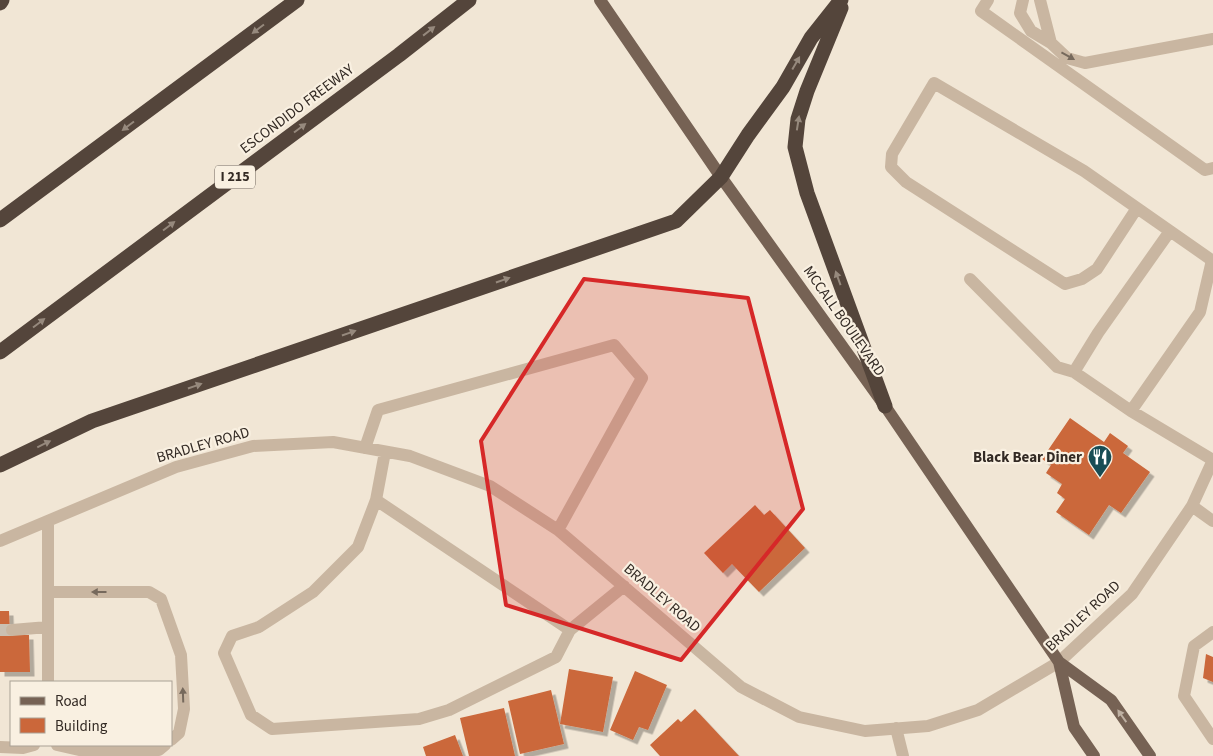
<svg xmlns="http://www.w3.org/2000/svg" width="1213" height="756" font-family="'Source Sans 3',sans-serif">
	<style>
		.building { fill: #cb673a; filter: url(#shadow) }
		.lines { fill: none; stroke-linecap: round; stroke-linejoin: round }
		.minor-tunnel { stroke: #cbc0b2; stroke-width: 12; stroke-dasharray: 12 6; stroke-linecap: butt }
		.minor { stroke: #c9b6a1; stroke-width: 12 }
		.major { stroke: #766254; stroke-width: 12 }
		.highway { stroke: #54453b; stroke-width: 15 }
		.oneway { fill: #96897d }
		.oneway2 { fill: #76695c }
		.oneway3 { fill: #beb0a2 }
		.marked { fill: #d62828; fill-opacity: 0.2; stroke: #d62828; stroke-width: 4; stroke-linejoin: round }
		.labels { text-anchor: middle; dominant-baseline: central; stroke-width: 4.5; stroke-linejoin: round; paint-order: stroke }
		.shield { fill: #f9f0e1; stroke: #6e655d; stroke-width: 1 }
		.shield-label { font-size: 14px; font-weight: bold; fill: #332a24 }
		.street-label { font-size: 15px; fill: #332a24; stroke: #f9f0e1 }
		.poi-label { font-size: 15px; font-weight: bold; fill: #332a24; stroke: #f9f0e1; text-anchor: end }
	</style>
	<defs>
		<filter id="shadow"><feDropShadow dx="4.5" dy="4.5" stdDeviation="0" flood-color="#0004"/></filter>
	</defs>
	<rect width="100%" height="100%" fill="#f1e6d5"/>
	<!-- building -->
	<path class="building" d="M 1070,418 L 1104,442 L 1110,433 L 1128,446 L 1123,453 L 1150,472 L 1121,513 L 1109,505 L 1089,535 L 1056,512 L 1065,499 L 1057,493 L 1062,484 L 1046,473 L 1051,465 L 1042,459 Z
		M 755,505 L 764,515 L 770,510 L 805,548 L 759,592 L 732,564 L 723,573 L 704,553 Z
		M 0,611 L 9,611 L 10,635 L 29,635 L 30,672 L 0,672 Z
		M 1206,654 L 1213,657 L 1213,682 L 1203,678 Z
		M 569,669 L 613,677 L 603,732 L 560,724 Z
		M 635,671 L 667,685 L 648,730 L 639,727 L 633,740 L 610,730 Z
		M 551,690 L 564,744 L 520,754 L 508,701 Z
		M 504,708 L 515,756 L 469,756 L 460,718 Z
		M 695,709 L 739,756 L 660,756 L 650,745 L 678,719 L 681,722 Z
		M 455,735 L 463,756 L 426,756 L 423,747 Z"/>
	<g class="lines">
		<!-- minor-tunnel -->
		<path class="minor-tunnel" d="M 0,630 L 12,630"/>
		<!-- minor -->
		<path class="minor" d="M 988,0 L 981,11 L 1205,170 L 1213,168
			M 1023,0 L 1020,13 L 1031,31 L 1051,43
			M 1040,0 L 1051,43 L 1067,58 L 1085,63 L 1213,39
			M 1137,208 L 1097,269 L 1082,279 L 1065,284 L 906,182 L 891,167 L 892,154 L 934,83 L 1084,171 L 1213,261
			M 1212,260 L 1200,312 L 1131,411 L 1213,460
			M 970,279 L 1057,367 L 1074,372
			M 1131,411 L 1074,372 L 1098,333 L 1170,231
			M 365,448 L 378,410 L 614,345 L 642,378 L 558,530
			M 385,452 L 376,500 L 358,547 L 313,592 L 259,627 L 232,636 L 224,653 L 251,715 L 272,729 L 419,719 L 449,710 L 556,657 L 570,630 L 624,586
			M 376,500 L 570,630
			M 1192,506 L 1213,521
			M 0,541 L 176,467 L 253,446 L 333,442 L 410,456 L 490,486 L 558,530 L 741,687 L 799,717 L 865,731 L 928,726 L 978,710 L 1059,662 L 1132,594 L 1192,506 L 1213,460
			M 48,592 L 149,592 L 161,599 L 181,655 L 184,709 L 179,733 L 171,740
			M 12,630 L 48,627
			M 1213,632 L 1194,646 L 1184,696 L 1213,739
			M 48,682 L 48,521
			M 896,728 L 903,756
			M 57,745 L 84,751 L 159,750 L 165,745
			M 0,747 L 23,748 L 34,745"/>
		<!-- major -->
		<path class="major" d="M 600,0 L 721,177 L 885,406 L 1059,662 L 1111,700 L 1150,756
			M 1059,662 L 1074,727 L 1094,756"/>
		<!-- highway -->
		<path class="highway" d="M 0,3 L 2,0
			M 841,8 L 807,91 L 798,119 L 795,147 L 807,193 L 885,406
			M 0,220 L 297,0
			M 0,352 L 399,55 L 469,0
			M 0,465 L 92,421 L 676,221 L 721,177 L 748,135 L 783,87 L 811,38 L 841,0"/>
	</g>
	<!-- one-way arrows -->
	<defs><path id="oneway-solid" d="M-6-.8H1V-3.2L6.5 0L1 3.2V.8H-6Z" transform="scale(1.25)"/></defs>
	<g class="oneway">
		<use href="#oneway-solid" transform="translate(258 29) rotate(143)"/>
		<use href="#oneway-solid" transform="translate(429 31) rotate(-38)"/>
		<use href="#oneway-solid" transform="translate(796 63) rotate(-60)"/>
		<use href="#oneway-solid" transform="translate(798 123) rotate(-81)"/>
		<use href="#oneway-solid" transform="translate(128 126) rotate(143)"/>
		<use href="#oneway-solid" transform="translate(300 128) rotate(-37)"/>
		<use href="#oneway-solid" transform="translate(169 226) rotate(-37)"/>
		<use href="#oneway-solid" transform="translate(838 278) rotate(-110)"/>
		<use href="#oneway-solid" transform="translate(503 280) rotate(-19)"/>
		<use href="#oneway-solid" transform="translate(39 323) rotate(-37)"/>
		<use href="#oneway-solid" transform="translate(349 333) rotate(-19)"/>
		<use href="#oneway-solid" transform="translate(195 386) rotate(-19)"/>
		<use href="#oneway-solid" transform="translate(44 444) rotate(-26)"/>
	</g>
	<g class="oneway2">
		<use href="#oneway-solid" transform="translate(1068 56) rotate(29)"/>
		<use href="#oneway-solid" transform="translate(99 592) rotate(-180)"/>
		<use href="#oneway-solid" transform="translate(183 695) rotate(-92)"/>
	</g>
	<use class="oneway3" href="#oneway-solid" transform="translate(1122 716) rotate(-125)"/>
	<!-- marked area -->
	<path class="marked" d="M 584,279 L 748,298 L 803,509 L 681,660 L 506,605 L 481,441 Z"/>
	<!-- icons -->
	<defs>
		<symbol id="restaurant-pin" viewBox="-11 -11 22 30"><path d="M0 17L-7.5 6A9.5 9.5 0 1 1 7.5 6Z" fill="#194d55" stroke="#f9f0e1"/><path d="M-5-6h1v4h1v-4h1v4h1v-4h1v5L-1.5 .5V6h-2V.5L-5-1ZM5-6V6H3V1.5H1.5Q1.5-4 5-6Z" fill="#fff"/></symbol>
	</defs>
	<g fill-rule="evenodd">
		<use href="#restaurant-pin" x="1086" y="443" width="28" height="38"/>
	</g>
	<g class="labels">
		<!-- shield labels -->
		<rect class="shield" x="215" y="165.5" width="40" height="23" rx="4"/>
		<g class="shield-label">
			<text x="235" y="177">I 215</text>
		</g>
		<!-- street labels -->
		<g class="street-label">
			<text transform="translate(297 109) rotate(-37)">ESCONDIDO FREEWAY</text>
			<text transform="translate(844 321) rotate(55)">MCCALL BOULEVARD</text>
			<text transform="translate(203 445) rotate(-16)">BRADLEY ROAD</text>
			<text transform="translate(662 598) rotate(41)">BRADLEY ROAD</text>
			<text transform="translate(1083 616) rotate(-43)">BRADLEY ROAD</text>
		</g>
		<!-- poi labels -->
		<g class="poi-label">
			<text x="1082" y="457">Black Bear Diner</text>
		</g>
	</g>
	<!-- legend -->
	<rect x="10" y="681" width="162" height="65" fill="#f9f0e1" stroke="#aaa195"/>
	<rect x="20" y="697" width="25" height="8" fill="#766254" stroke="#aaa195"/>
	<text x="55" y="706" font-size="15" fill="#332a24">Road</text>
	<rect x="20" y="718" width="25" height="15" fill="#cb673a" stroke="#aaa195"/>
	<text x="55" y="731" font-size="15" fill="#332a24">Building</text>
</svg>
